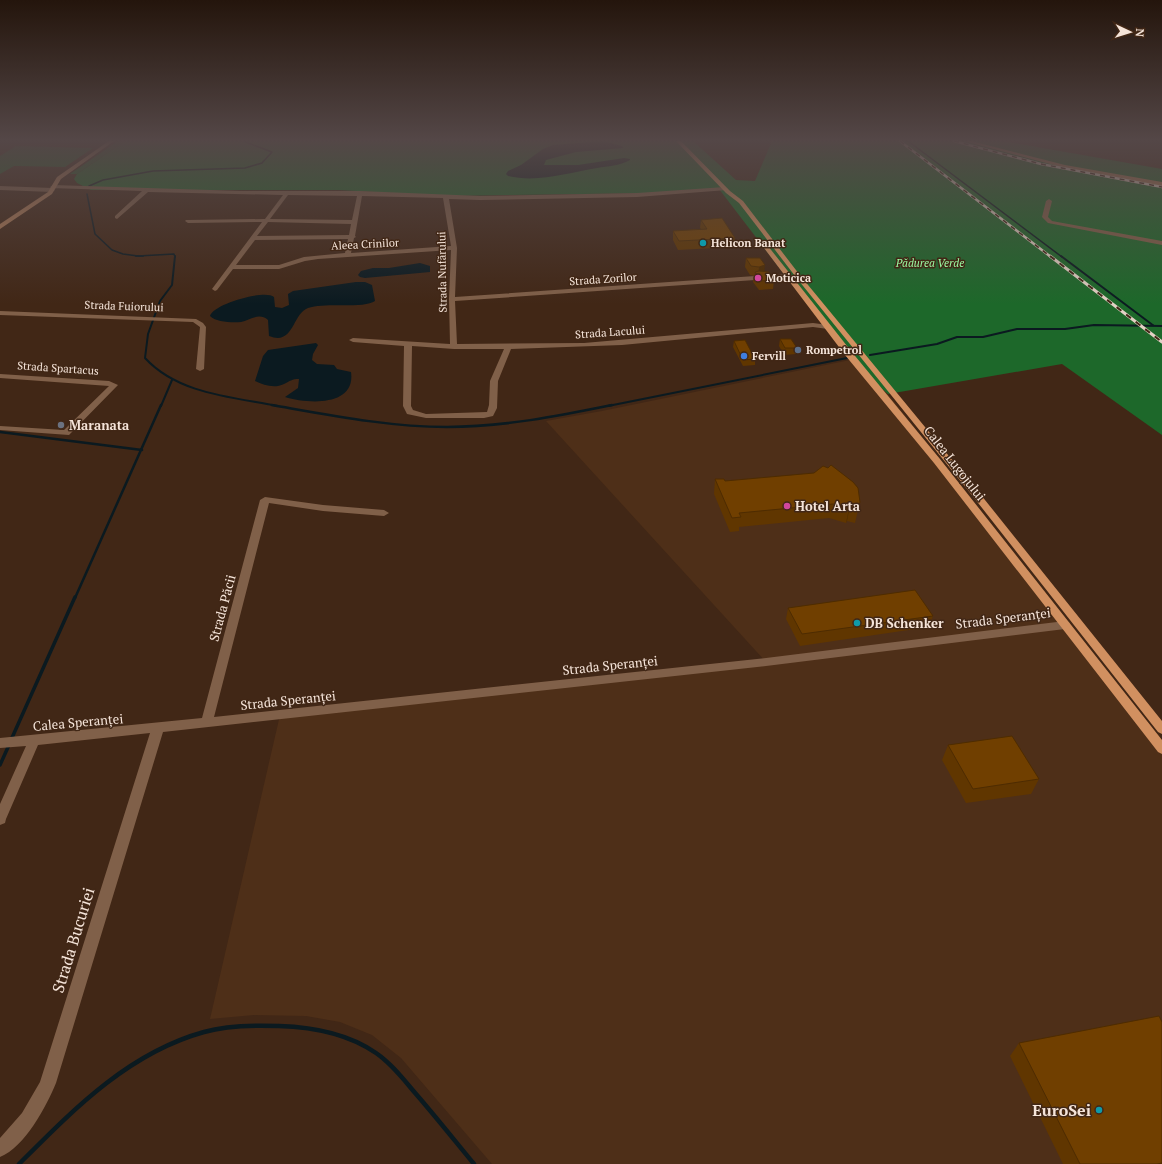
<svg xmlns="http://www.w3.org/2000/svg" width="1162" height="1164" font-family="'PT Serif',serif">
	<style>
		.built { fill: #4e2f18 }
		.green { fill: #225d2a }
		.forest { fill: #1d682a }
		.water { fill: #0b1a20 }
		.lines { fill: none; stroke-linecap: round; stroke-linejoin: round }
		.stream-far4 { stroke: #0b1a20; stroke-width: 1.5 }
		.stream-far3 { stroke: #0b1a20; stroke-width: 2 }
		.stream-far2 { stroke: #0b1a20; stroke-width: 2.5 }
		.stream-far1 { stroke: #0b1a20; stroke-width: 3.5 }
		.stream { stroke: #0b1a20; stroke-width: 4.5 }
		.street { fill: #806049; fill-rule: evenodd }
		.secondary { fill: #ae7b56; fill-rule: evenodd }
		.primary { fill: #d19060; fill-rule: evenodd }
		.rail-far1-casing { stroke: #e3d1c5; stroke-width: 2.5 }
		.rail-casing { stroke: #e3d1c5; stroke-width: 3 }
		.rail-far1 { stroke: #412716; stroke-width: 1.5; stroke-dasharray: 5; stroke-linecap: butt }
		.rail { stroke: #412716; stroke-width: 2; stroke-dasharray: 6; stroke-linecap: butt }
		.wall { fill: #603600 }
		.shaded-wall { fill: #4e2c00 }
		.building { fill: #703f00; stroke: #4e2c00 }
		.culture-dot { fill: #0f9aa8; stroke: #412716; stroke-width: 1.5 }
		.hotel-dot { fill: #d1479c; stroke: #412716; stroke-width: 1.5 }
		.service-dot { fill: #5c6f8a; stroke: #412716; stroke-width: 1.5 }
		.shop-dot { fill: #3f7fe0; stroke: #412716; stroke-width: 1.5 }
		.worship-dot { fill: #6b7280; stroke: #412716; stroke-width: 1.5 }
		.labels { text-anchor: middle; dominant-baseline: central; stroke-width: 3; stroke-linejoin: round; paint-order: stroke }
		.far-poi-label { font-size: 11px; font-weight: bold; fill: #f5e4d9; stroke: #412716; text-anchor: start }
		.far-street-label { font-size: 11px; fill: #f5e4d9; stroke: #412716 }
		.far-park-label { font-size: 11px; font-style: italic; fill: #9bfba3; stroke: #412716 }
		.poi-label { font-size: 13px; font-weight: bold; fill: #f5e4d9; stroke: #412716; text-anchor: start }
		.street-label { font-size: 13px; fill: #f5e4d9; stroke: #412716 }
		.near-street-label { font-size: 16px; fill: #f5e4d9; stroke: #412716 }
		.near-poi-label { font-size: 16px; font-weight: bold; fill: #f5e4d9; stroke: #412716; text-anchor: end }
	</style>
	<rect width="100%" height="100%" fill="#412716"/>
	<!-- built -->
	<path class="built" d="M 850,360 L 888,394 L 1162,740 L 1162,1164 L 492,1164 L 401,1058 L 372,1035 L 340,1022 L 306,1016 L 254,1015 L 210,1019 L 280,715 L 766,662 L 546,421 L 602,411 Z"/>
	<!-- green -->
	<path class="green" d="M 118,141 L 125,141 L 77,174 L 70,174 Z
		M 16,146 L 93,148 L 65,167 L 14,166 L 0,174 L 0,156 Z"/>
	<!-- forest -->
	<path class="forest" d="M 125,141 L 693,141 L 736,180 L 755,181 L 772,141 L 1003,141 L 1162,169 L 1162,435 L 1062,364 L 888,394 L 850,360 L 719,189 L 655,193 L 447,196 L 339,190 L 91,190 L 77,183 L 74,179 L 77,174 Z"/>
	<!-- water -->
	<path class="water" d="M 603,141 L 622,146 L 623,148 L 576,152 L 546,160 L 544,165 L 578,165 L 624,158 L 630,159 L 630,160 C 619,166 608,166 597,168 C 567,173 538,183 508,176 L 506,174 L 508,171 L 521,165 L 543,149 L 553,145 Z
		M 420,263 L 430,266 L 430,272 L 365,278 L 360,277 L 358,275 L 361,271 L 373,268 L 389,268 Z
		M 356,282 L 365,282 L 372,285 L 375,301 C 364,309 325,302 308,308 C 292,314 294,346 269,336 L 268,320 C 259,312 250,320 241,322 C 233,323 215,322 210,316 C 213,304 265,289 274,297 L 275,307 L 282,308 L 289,305 L 288,294 L 293,291 Z
		M 316,343 L 318,345 L 313,354 L 312,360 L 317,364 L 334,365 L 337,369 L 351,372 C 356,407 308,404 285,397 L 298,388 L 299,379 C 292,379 290,381 284,384 C 274,389 264,385 255,381 L 263,356 L 268,350 Z"/>
	<g class="lines">
		<!-- stream-far4 -->
		<path class="stream-far4" d="M 908,141 L 1062,257
			M 89,186 L 103,180 L 153,171 L 245,168 L 262,163 L 272,152 L 243,141
			M 87,194 L 95,234 L 112,250 L 123,254 L 138,256 L 174,254 L 175,257"/>
		<!-- stream-far3 -->
		<path class="stream-far3" d="M 136,256 L 143,256
			M 175,256 L 172,285 L 160,301 L 148,334 L 145,358 C 178,394 232,397 278,406
			M 1061,256 L 1154,326
			M 870,355 L 937,344 L 957,337 L 983,337 L 1017,329 L 1065,329 L 1094,325 L 1162,326
			M 161,406 L 172,380
			M 608,406 L 847,358"/>
		<!-- stream-far2 -->
		<path class="stream-far2" d="M 272,405 C 329,415 389,427 447,427 C 503,427 558,416 612,405
			M 0,432 L 142,450
			M 75,598 L 161,405"/>
		<!-- stream-far1 -->
		<path class="stream-far1" d="M 11,740 L 75,597
			M 0,765 L 9,745"/>
		<!-- stream -->
		<path class="stream" d="M 19,1164 C 73,1110 128,1053 204,1032 C 228,1025 254,1025 279,1026 C 313,1027 347,1033 376,1053 C 392,1064 404,1080 416,1094 C 436,1117 455,1141 474,1164"/>
		<!-- street -->
		<path class="street" d="M 53,185 L 242,191 L 360,191 L 480,196 L 637,193 L 725,187 L 728,189 L 727,190 L 637,197 L 480,200 L 449,199 L 457,248 L 455,297 L 755,276 L 758,278 L 761,276 L 788,274 L 791,276 L 788,278 L 761,280 L 758,278 L 755,280 L 455,301 L 457,344 L 584,343 L 813,323 L 828,325 L 831,327 L 828,329 L 813,327 L 622,345 L 511,349 L 498,381 L 497,408 L 493,416 L 484,418 L 426,418 L 407,414 L 403,406 L 404,346 L 353,342 L 349,340 L 353,338 L 450,344 L 449,299 L 451,250 L 318,259 L 305,261 L 279,269 L 233,269 L 217,290 L 215,291 L 212,289 L 262,222 L 188,223 L 185,221 L 186,220 L 265,219 L 283,195 L 148,192 L 117,219 L 115,218 L 115,216 L 142,191 L 51,188 L 50,187 ZM 288,195 L 357,196 L 352,220 L 270,219 ZM 362,196 L 443,198 L 451,246 L 351,253 L 354,238 L 356,237 L 355,236 ZM 268,222 L 351,224 L 349,235 L 257,236 ZM 348,239 L 345,253 L 304,257 L 279,265 L 236,265 L 255,240 ZM 412,346 L 454,349 L 504,349 L 490,381 L 489,405 L 487,412 L 426,414 L 413,410 L 411,406 Z
			M 0,186 L 52,188 L 55,190 L 52,192 L 0,190 Z
			M 1049,199 L 1052,201 L 1048,217 L 1052,221 L 1162,241 L 1162,245 L 1048,223 L 1042,217 L 1046,201 Z
			M 0,311 L 196,319 L 203,323 L 206,327 L 204,369 L 200,371 L 196,369 L 200,327 L 193,322 L 0,315 Z
			M 0,374 L 109,381 L 118,385 L 69,435 L 0,430 L 0,426 L 64,430 L 109,386 L 0,378 Z
			M 265,497 L 323,505 L 384,510 L 389,513 L 384,516 L 323,511 L 269,503 L 214,717 L 766,658 L 1065,621 L 1069,622 L 1070,625 L 1069,628 L 1065,629 L 766,666 L 163,732 L 56,1083 C 46,1107 25,1147 0,1157 L 0,1138 L 22,1113 L 40,1082 L 150,733 L 38,745 L 6,819 L 5,823 L 0,825 L 0,804 L 26,746 L 0,748 L 0,738 L 202,718 L 260,500 Z"/>
		<!-- secondary -->
		<path class="secondary" d="M 109,141 L 114,141 L 61,179 L 52,194 L 0,229 L 0,224 L 48,192 L 57,177 Z
			M 964,141 L 971,141 L 1065,165 L 1162,182 L 1162,186 L 1065,168 Z"/>
		<!-- primary -->
		<path class="primary" d="M 676,141 L 681,141 L 730,191 L 743,201 L 799,274 L 981,495 L 1162,721 L 1162,734 L 1158,732 L 975,499 L 795,276 L 739,203 L 726,193 Z
			M 764,246 L 768,246 L 851,351 L 940,459 L 1162,740 L 1162,754 L 1158,752 L 934,463 L 845,355 L 764,248 Z"/>
		<defs>
			<path id="rail-far1" d="M 900,141 L 1051,257
				M 954,141 L 1041,164 L 1162,187"/>
			<path id="rail" d="M 1050,256 L 1162,342"/>
		</defs>
		<!-- rail-far1 casing -->
		<use href="#rail-far1" class="rail-far1-casing"/>
		<!-- rail casing -->
		<use href="#rail" class="rail-casing"/>
		<!-- rail-far1 -->
		<use href="#rail-far1" class="rail-far1"/>
		<!-- rail -->
		<use href="#rail" class="rail"/>
	</g>
	<!-- wall -->
	<path class="wall" d="M 701,220 L 735,238 L 734,247 L 678,250 L 673,240 L 673,231 L 701,229 L 700,228 Z
		M 746,258 L 760,258 L 764,271 L 774,280 L 773,289 L 759,290 L 753,282 L 754,276 L 750,275 L 745,267 Z
		M 780,339 L 797,348 L 796,354 L 784,355 L 779,346 Z
		M 734,341 L 755,359 L 755,365 L 743,366 L 733,347 Z
		M 715,479 L 725,481 L 860,502 L 855,523 L 847,521 L 846,523 L 829,518 L 739,527 L 739,531 L 730,532 L 714,494 Z
		M 788,608 L 933,616 L 929,627 L 800,646 L 786,619 Z
		M 948,745 L 1039,779 L 1031,794 L 966,803 L 942,760 Z
		M 1162,1022 L 1162,1164 L 1063,1164 L 1010,1056 L 1019,1043 Z"/>
	<!-- shaded-wall -->
	<path class="shaded-wall" d="M 765,265 L 764,274 L 758,276 L 759,267 Z
		M 850,506 L 847,521 L 846,523 L 849,508 Z"/>
	<!-- building -->
	<path class="building" d="M 722,218 L 735,238 L 679,241 L 673,231 L 707,229 L 701,220 Z
		M 746,258 L 760,258 L 765,265 L 759,267 L 751,266 Z
		M 759,271 L 769,272 L 774,280 L 760,281 L 755,272 Z
		M 780,339 L 791,339 L 797,348 L 785,348 Z
		M 745,340 L 755,359 L 743,360 L 734,341 Z
		M 831,465 L 853,482 L 858,488 L 860,502 L 858,509 L 850,506 L 849,508 L 833,504 L 739,513 L 741,517 L 732,518 L 715,479 L 724,479 L 725,481 L 814,473 L 823,466 L 828,468 Z
		M 915,590 L 933,616 L 802,634 L 788,608 Z
		M 1012,736 L 1039,779 L 973,789 L 948,745 Z
		M 1159,1016 L 1162,1022 L 1162,1163 L 1157,1164 L 1080,1164 L 1019,1043 Z"/>
	<!-- sky -->
	<linearGradient id="sky" x2="0" y2="1"><stop stop-color="#24150c"/><stop offset="0.46" stop-color="#544747"/><stop offset="1" stop-color="#544747" stop-opacity="0"/></linearGradient>
	<rect width="1162" height="304" fill="url(#sky)"/>
	<!-- markers -->
	<g class="culture-dot">
		<circle cx="703" cy="243" r="4"/>
		<circle cx="857" cy="623" r="4"/>
		<circle cx="1099" cy="1110" r="4"/>
	</g>
	<g class="hotel-dot">
		<circle cx="758" cy="278" r="4"/>
		<circle cx="787" cy="506" r="4"/>
	</g>
	<circle class="service-dot" cx="798" cy="350" r="4"/>
	<circle class="shop-dot" cx="744" cy="356" r="4"/>
	<circle class="worship-dot" cx="61" cy="425" r="4"/>
	<g class="labels">
		<!-- far-poi labels -->
		<g class="far-poi-label">
			<text x="711" y="243">Helicon Banat</text>
			<text x="766" y="278">Moticica</text>
			<text x="806" y="350">Rompetrol</text>
			<text x="752" y="356">Fervill</text>
		</g>
		<!-- far-street labels -->
		<g class="far-street-label">
			<text transform="translate(365 244) rotate(-3)">Aleea Crinilor</text>
			<text transform="translate(442 272) rotate(-91)">Strada Nufărului</text>
			<text transform="translate(603 279) rotate(-4)">Strada Zorilor</text>
			<text transform="translate(124 306) rotate(2)">Strada Fuiorului</text>
			<text transform="translate(610 332) rotate(-4)">Strada Lacului</text>
			<text transform="translate(58 368) rotate(4)">Strada Spartacus</text>
		</g>
		<!-- far-park labels -->
		<g class="far-park-label">
			<text x="930" y="263">Pădurea Verde</text>
		</g>
		<!-- poi labels -->
		<g class="poi-label">
			<text x="69" y="425">Maranata</text>
			<text x="795" y="506">Hotel Arta</text>
			<text x="865" y="623">DB Schenker</text>
		</g>
		<!-- street labels -->
		<g class="street-label">
			<text transform="translate(955 463) rotate(52)">Calea Lugojului</text>
			<text transform="translate(222 608) rotate(-75)">Strada Păcii</text>
			<text transform="translate(1003 618) rotate(-7)">Strada Speranței</text>
			<text transform="translate(610 665) rotate(-6)">Strada Speranței</text>
			<text transform="translate(288 700) rotate(-6)">Strada Speranței</text>
			<text transform="translate(78 722) rotate(-5)">Calea Speranței</text>
		</g>
		<!-- near-street labels -->
		<g class="near-street-label">
			<text transform="translate(73 940) rotate(-73)">Strada Bucuriei</text>
		</g>
		<!-- near-poi labels -->
		<g class="near-poi-label">
			<text x="1091" y="1110">EuroSei</text>
		</g>
	</g>
	<!-- north arrow -->
	<g transform="translate(1130 32) rotate(94)" stroke="#412716" stroke-width="3" paint-order="stroke">
	<path d="M0-3L7 15L0 10L-7 15Z" fill="#f5e4d9"/>
	<text y="-6" font-size="11" font-weight="bold" text-anchor="middle" fill="#f5e4d9">N</text>
	</g>
</svg>
